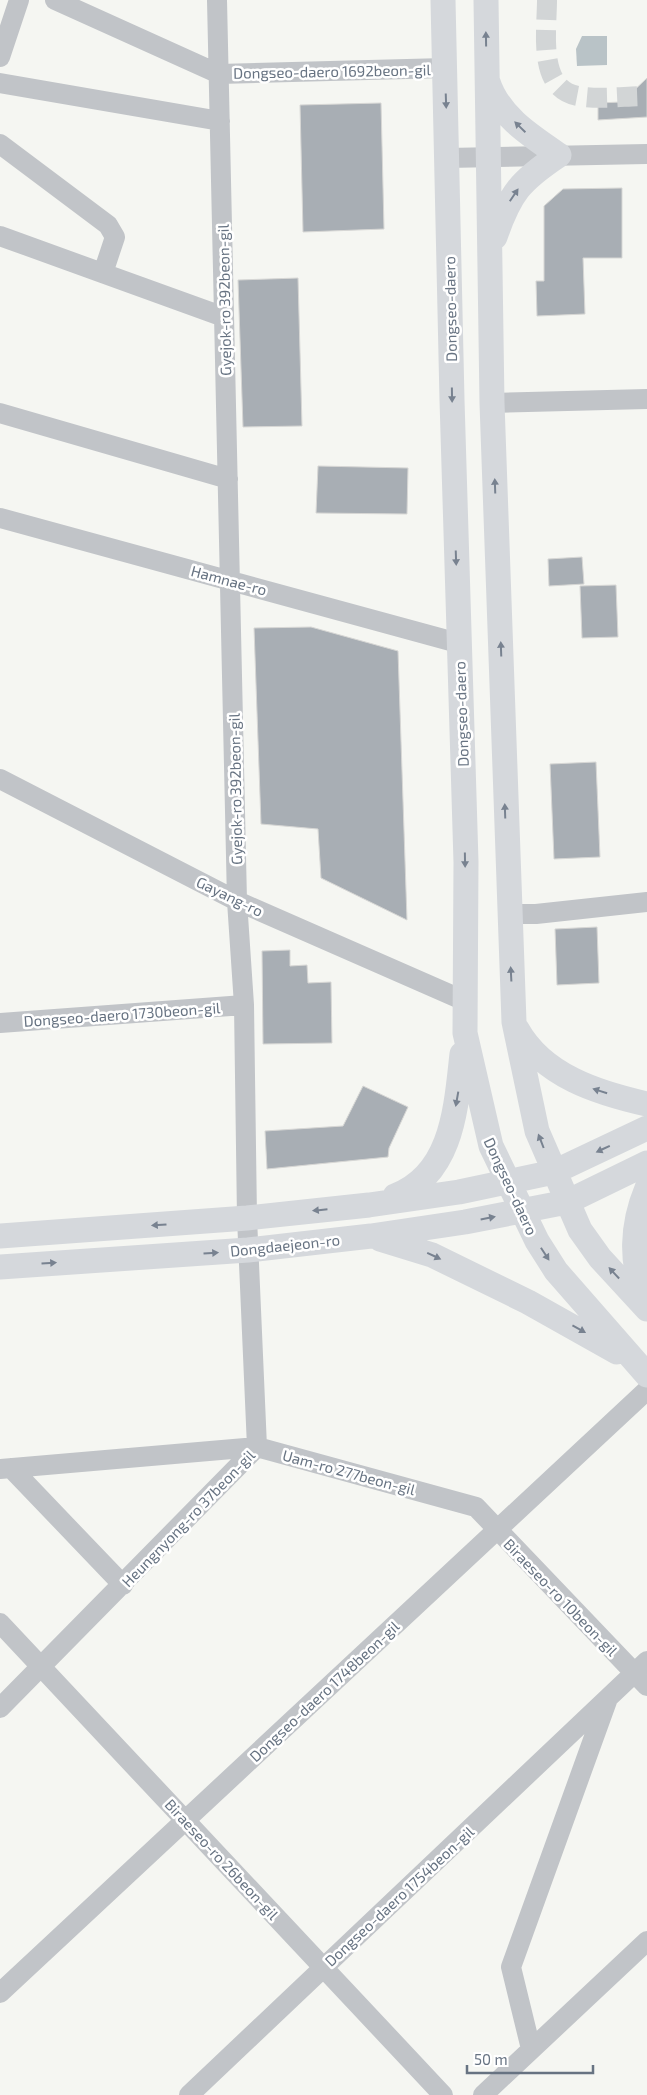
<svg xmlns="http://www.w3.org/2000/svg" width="647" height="2095" font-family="'Exo 2',sans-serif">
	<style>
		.water { fill: #b9c3c7 }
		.building { fill: #a8aeb4; stroke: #d7d7d5 }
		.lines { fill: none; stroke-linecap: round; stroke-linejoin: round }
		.minor-tunnel { stroke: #d2d5d6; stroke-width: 20; stroke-dasharray: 20 10; stroke-linecap: butt }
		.minor { stroke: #c1c4c8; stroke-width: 20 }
		.major { stroke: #d5d8dc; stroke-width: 25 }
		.oneway { fill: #788290 }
		.labels { text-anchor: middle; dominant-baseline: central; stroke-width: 5; stroke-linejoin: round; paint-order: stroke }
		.street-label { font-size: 15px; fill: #677382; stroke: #fff }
	</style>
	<rect width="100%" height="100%" fill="#f5f6f2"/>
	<!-- water -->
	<path class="water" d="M 582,36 L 607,36 L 607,65 L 577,66 L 576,49 Z"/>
	<!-- building -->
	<path class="building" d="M 647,78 L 647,117 L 598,120 L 598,103 L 622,102 Z
		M 381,103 L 384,229 L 303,232 L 300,105 Z
		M 622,188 L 622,258 L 583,258 L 585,314 L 537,316 L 536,281 L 544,281 L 544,206 L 563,189 Z
		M 298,278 L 302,426 L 243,427 L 238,280 Z
		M 318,466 L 408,468 L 407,514 L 316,513 Z
		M 582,557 L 584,584 L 549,586 L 548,559 Z
		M 616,585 L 618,637 L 582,638 L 580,586 Z
		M 311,627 L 398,651 L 407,920 L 321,878 L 318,829 L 261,824 L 254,628 Z
		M 596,762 L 600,857 L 554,859 L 550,764 Z
		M 597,927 L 599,983 L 557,985 L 555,929 Z
		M 290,950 L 290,966 L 307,965 L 308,983 L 331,982 L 332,1043 L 263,1044 L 262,951 Z
		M 363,1086 L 408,1107 L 389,1148 L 388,1157 L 267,1169 L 265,1131 L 343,1126 Z"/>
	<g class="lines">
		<!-- minor-tunnel -->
		<path class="minor-tunnel" d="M 547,0 C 547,31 537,89 578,96 C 599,100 625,96 647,96"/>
		<!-- minor -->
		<path class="minor" d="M 55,0 L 219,74 L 445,68
			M 0,57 L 19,0
			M 0,83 L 220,121
			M 0,144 L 108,225 L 115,237 L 103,273
			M 447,158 L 647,154
			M 0,236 L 224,317
			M 492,403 L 647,399
			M 0,413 L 228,479
			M 0,518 L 458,643
			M 0,779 L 237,901 L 465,1001
			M 509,914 L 536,914 L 647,902
			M 0,1023 L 244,1005
			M 11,1468 L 123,1585
			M 0,1469 L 257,1447 L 476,1507 L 647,1686
			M 0,1623 L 443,2095
			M 0,1708 L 257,1447 L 247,1218 L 244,1005 L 237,901 L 217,0
			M 0,1993 L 647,1390
			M 531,2049 L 511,1967 L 607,1701
			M 189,2095 L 647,1661
			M 483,2095 L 647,1941"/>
		<!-- major -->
		<path class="major" d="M 443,0 L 452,400 L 466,862 L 465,1033 L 491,1146 L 537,1241 L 556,1271 L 647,1375
			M 486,0 L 492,403 L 514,1022 L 537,1131 L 580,1230 L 600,1258 L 647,1309
			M 488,82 C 499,116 531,136 559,155 C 520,181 510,193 495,237
			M 517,1029 C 543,1076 598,1093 647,1104
			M 647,1188 C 632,1224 629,1264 647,1300
			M 395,1196 C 453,1174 456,1107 462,1054
			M 0,1236 L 247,1218 L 369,1205 L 459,1192 L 554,1172 L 647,1128
			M 380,1239 L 432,1255 L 528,1302 L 617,1352
			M 0,1267 L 248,1250 L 371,1236 L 465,1222 L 567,1202 L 647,1163"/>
	</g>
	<!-- one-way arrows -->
	<defs><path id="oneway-solid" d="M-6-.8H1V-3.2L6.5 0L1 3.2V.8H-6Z" transform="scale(1.25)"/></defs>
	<g class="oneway">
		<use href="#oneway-solid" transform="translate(486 39) rotate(-91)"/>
		<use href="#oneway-solid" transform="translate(446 101) rotate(88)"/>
		<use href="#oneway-solid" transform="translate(520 127) rotate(-136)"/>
		<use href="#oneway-solid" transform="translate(514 195) rotate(-56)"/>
		<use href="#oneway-solid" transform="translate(452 395) rotate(89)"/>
		<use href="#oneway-solid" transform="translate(495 486) rotate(-92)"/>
		<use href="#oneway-solid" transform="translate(456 558) rotate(88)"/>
		<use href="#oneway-solid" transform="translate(501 649) rotate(-92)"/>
		<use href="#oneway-solid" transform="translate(505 811) rotate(-92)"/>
		<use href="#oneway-solid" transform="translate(465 860) rotate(89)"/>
		<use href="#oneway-solid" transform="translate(511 974) rotate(-93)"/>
		<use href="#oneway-solid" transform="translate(600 1091) rotate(-162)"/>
		<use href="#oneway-solid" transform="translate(457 1099) rotate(100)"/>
		<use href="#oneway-solid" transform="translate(541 1141) rotate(-111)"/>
		<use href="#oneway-solid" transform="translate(603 1149) rotate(155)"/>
		<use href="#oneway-solid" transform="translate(320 1210) rotate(174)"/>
		<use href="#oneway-solid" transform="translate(488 1218) rotate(-11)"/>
		<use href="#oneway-solid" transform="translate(159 1225) rotate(176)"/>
		<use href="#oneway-solid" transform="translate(211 1253) rotate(-4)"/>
		<use href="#oneway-solid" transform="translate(545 1254) rotate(57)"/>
		<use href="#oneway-solid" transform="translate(434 1256) rotate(25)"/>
		<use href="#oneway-solid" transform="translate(49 1263) rotate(-4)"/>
		<use href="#oneway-solid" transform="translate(614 1273) rotate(-133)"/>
		<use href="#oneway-solid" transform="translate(579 1329) rotate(29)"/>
	</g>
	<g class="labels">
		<!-- street labels -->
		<g class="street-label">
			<text transform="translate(332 71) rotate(-1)">Dongseo-daero 1692beon-gil</text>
			<text transform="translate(224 300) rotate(-91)">Gyejok-ro 392beon-gil</text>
			<text transform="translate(450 309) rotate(-91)">Dongseo-daero</text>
			<text transform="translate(229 580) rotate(15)">Hamnae-ro</text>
			<text transform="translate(461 714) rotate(-92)">Dongseo-daero</text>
			<text transform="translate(235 789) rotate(-91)">Gyejok-ro 392beon-gil</text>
			<text transform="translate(230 896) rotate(26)">Gayang-ro</text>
			<text transform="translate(122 1014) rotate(-4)">Dongseo-daero 1730beon-gil</text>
			<text transform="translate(511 1186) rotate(65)">Dongseo-daero</text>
			<text transform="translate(285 1245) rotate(-6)">Dongdaejeon-ro</text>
			<text transform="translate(349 1472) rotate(15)">Uam-ro 277beon-gil</text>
			<text transform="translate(188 1518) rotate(-46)">Heungnyong-ro 37beon-gil</text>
			<text transform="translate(561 1597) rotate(46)">Biraeseo-ro 10beon-gil</text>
			<text transform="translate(324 1691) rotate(-43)">Dongseo-daero 1748beon-gil</text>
			<text transform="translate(222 1859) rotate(47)">Biraeseo-ro 26beon-gil</text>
			<text transform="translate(399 1896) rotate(-43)">Dongseo-daero 1754beon-gil</text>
		</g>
	</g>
	<!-- scale -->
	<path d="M467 2065v8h126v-8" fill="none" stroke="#677382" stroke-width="2.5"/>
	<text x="474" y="2065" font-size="15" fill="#677382" stroke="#ffffff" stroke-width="4" paint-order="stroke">50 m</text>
</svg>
